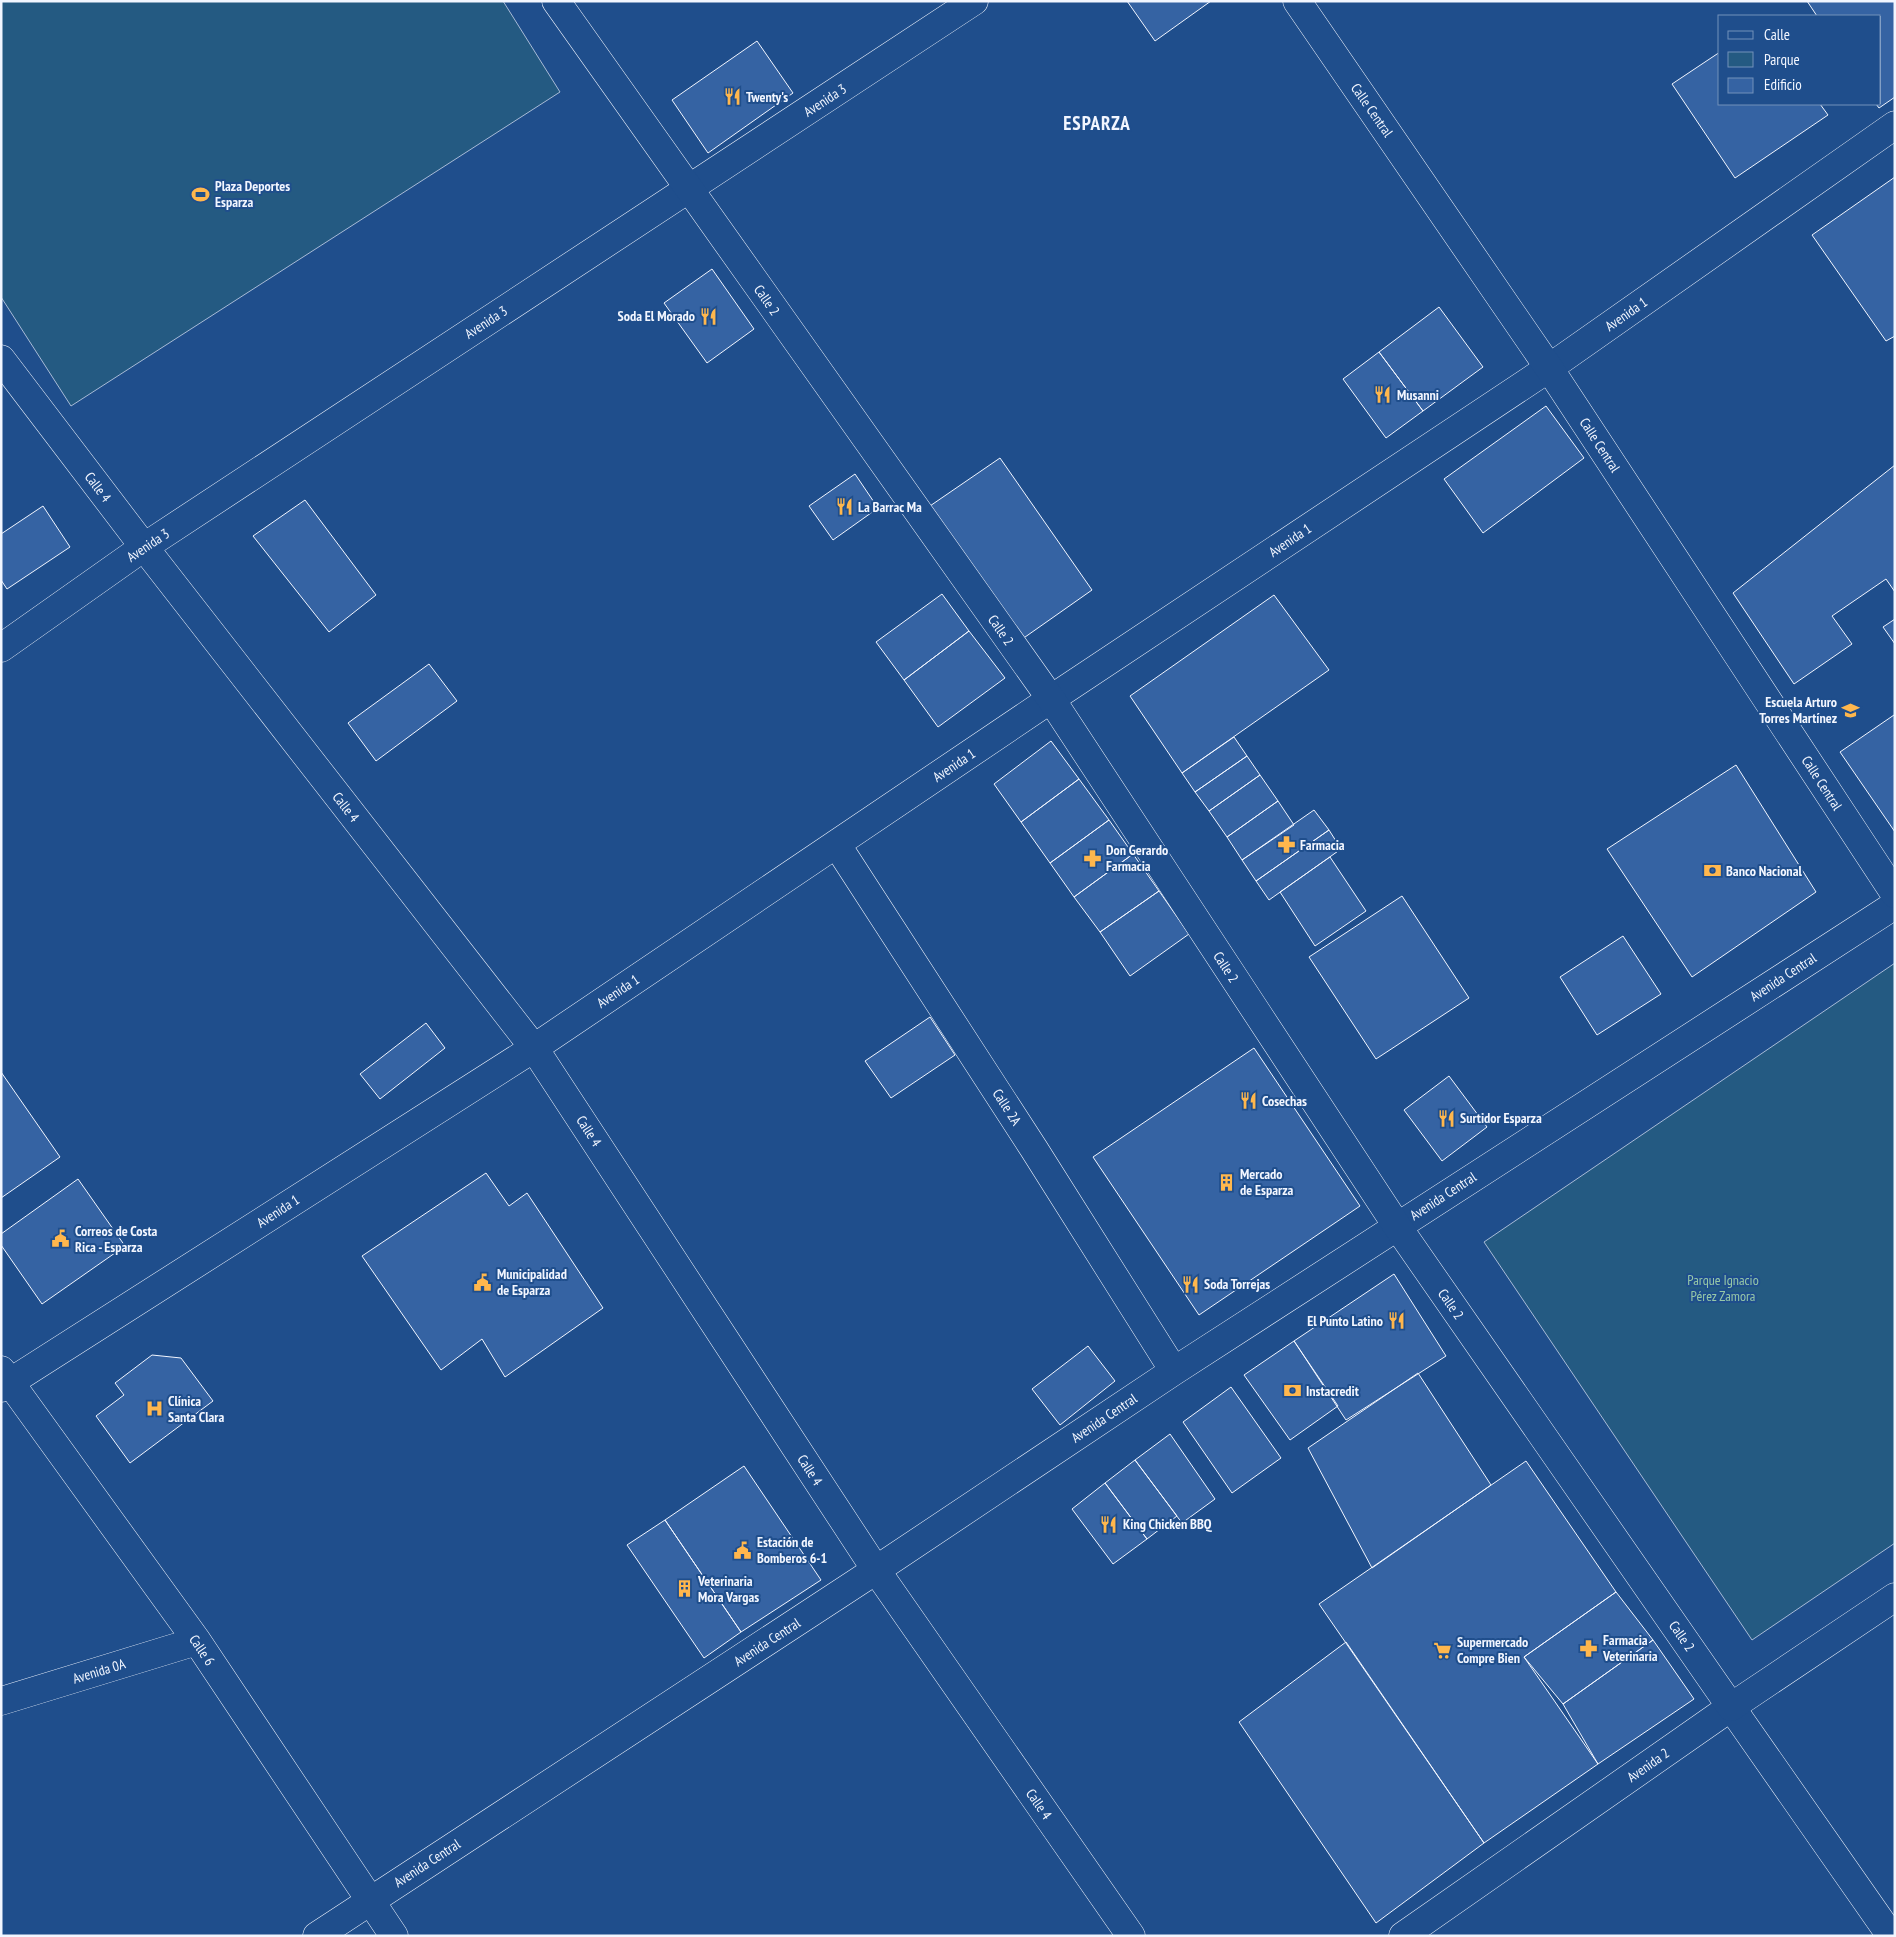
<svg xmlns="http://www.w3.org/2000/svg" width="1896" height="1937" font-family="'PT Sans Narrow',sans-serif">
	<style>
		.green { fill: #245a82; stroke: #a8bbd7 }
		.building { fill: #3563a3; stroke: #f2f6ff }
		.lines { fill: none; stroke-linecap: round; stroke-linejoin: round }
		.minor-casing { stroke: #f2f6ff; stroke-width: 29 }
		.tertiary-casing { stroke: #f2f6ff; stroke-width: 29 }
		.minor { stroke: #1f4e8c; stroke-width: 28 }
		.tertiary { stroke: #1f4e8c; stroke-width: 28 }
		.labels { text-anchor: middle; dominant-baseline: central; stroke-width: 4; stroke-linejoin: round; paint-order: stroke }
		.poi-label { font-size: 14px; font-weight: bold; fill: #f2f6ff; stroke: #1f4e8c; text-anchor: start }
		.street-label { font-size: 14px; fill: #f2f6ff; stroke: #1f4e8c }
		.park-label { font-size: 14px; fill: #97c8a6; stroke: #1f4e8c }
		.district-label { font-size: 19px; font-weight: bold; letter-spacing: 1px; fill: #f2f6ff; stroke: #1f4e8c }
	</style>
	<rect width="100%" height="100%" fill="#1f4e8c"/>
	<!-- green -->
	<path class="green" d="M 1,1 L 503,1 L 560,92 L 71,406 L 1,297 Z
		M 1895,963 L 1895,1543 L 1752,1640 L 1484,1242 Z"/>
	<!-- building -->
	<path class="building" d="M 1127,1 L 1211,1 L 1155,41 Z
		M 1807,1 L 1895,1 L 1895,97 L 1879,108 L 1876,104 L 1880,104 L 1880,16 L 1817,16 Z
		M 757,41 L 793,93 L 708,153 L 672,100 Z
		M 1720,52 L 1720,104 L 1820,104 L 1828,115 L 1735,178 L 1672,84 Z
		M 1895,177 L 1895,336 L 1886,341 L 1812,235 Z
		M 712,269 L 754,329 L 707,363 L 664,303 Z
		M 1439,307 L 1483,367 L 1423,411 L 1379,352 Z
		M 1379,352 L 1423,411 L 1386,438 L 1343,379 Z
		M 1546,406 L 1584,458 L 1483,533 L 1444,479 Z
		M 1000,458 L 1092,590 L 1018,642 L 927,508 Z
		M 1895,465 L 1895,592 L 1886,579 L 1832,616 L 1852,644 L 1794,684 L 1733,593 Z
		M 855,474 L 878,508 L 833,540 L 809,506 Z
		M 305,500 L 376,595 L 329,632 L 253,536 Z
		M 43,506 L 70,547 L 7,589 L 1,580 L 1,534 Z
		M 942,594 L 969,631 L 904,680 L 876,642 Z
		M 1274,595 L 1329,670 L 1182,773 L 1130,696 Z
		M 1895,619 L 1895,644 L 1883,627 Z
		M 969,631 L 1005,678 L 938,727 L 904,680 Z
		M 429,664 L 457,701 L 376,761 L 348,723 Z
		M 1894,715 L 1895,716 L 1895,832 L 1840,752 Z
		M 1234,737 L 1247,756 L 1195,792 L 1182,773 Z
		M 1051,741 L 1079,779 L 1021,822 L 994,784 Z
		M 1247,756 L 1260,775 L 1209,811 L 1195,792 Z
		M 1736,765 L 1816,892 L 1692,977 L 1607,849 Z
		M 1260,775 L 1278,801 L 1227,837 L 1209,811 Z
		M 1079,779 L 1109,820 L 1050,863 L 1021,822 Z
		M 1278,801 L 1294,825 L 1242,860 L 1227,837 Z
		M 1314,810 L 1329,830 L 1256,881 L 1242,860 Z
		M 1109,820 L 1133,854 L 1074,897 L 1050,863 Z
		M 1329,830 L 1341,849 L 1269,900 L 1256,881 Z
		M 1133,854 L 1159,891 L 1100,932 L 1074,897 Z
		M 1330,857 L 1366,911 L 1315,946 L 1280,892 Z
		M 1159,891 L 1189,934 L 1130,976 L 1100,932 Z
		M 1402,896 L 1469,998 L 1376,1059 L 1309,957 Z
		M 1623,936 L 1661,994 L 1597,1035 L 1560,977 Z
		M 930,1017 L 955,1055 L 891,1098 L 865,1061 Z
		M 426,1023 L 445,1048 L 380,1099 L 360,1074 Z
		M 1254,1048 L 1360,1206 L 1199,1315 L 1093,1157 Z
		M 1,1072 L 60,1157 L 1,1198 Z
		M 1449,1076 L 1487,1127 L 1442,1161 L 1404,1110 Z
		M 486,1173 L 509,1206 L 527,1193 L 603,1308 L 505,1377 L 482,1339 L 441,1370 L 362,1256 Z
		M 78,1179 L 125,1246 L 42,1304 L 1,1245 L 1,1234 Z
		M 1394,1274 L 1446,1356 L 1346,1420 L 1294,1341 Z
		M 1294,1341 L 1338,1406 L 1290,1440 L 1244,1375 Z
		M 1088,1346 L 1115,1381 L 1060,1425 L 1032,1389 Z
		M 152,1355 L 181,1358 L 213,1401 L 130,1463 L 96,1416 L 124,1395 L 115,1383 Z
		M 1418,1373 L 1491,1485 L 1372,1568 L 1308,1448 Z
		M 1231,1387 L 1281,1458 L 1232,1493 L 1183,1422 Z
		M 1170,1434 L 1215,1499 L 1182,1523 L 1135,1460 Z
		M 1135,1460 L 1177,1516 L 1147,1539 L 1105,1483 Z
		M 1526,1461 L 1616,1592 L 1524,1657 L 1598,1764 L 1484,1843 L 1319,1604 Z
		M 744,1466 L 821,1580 L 741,1632 L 665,1520 Z
		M 1105,1483 L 1147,1539 L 1113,1564 L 1072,1509 Z
		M 665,1520 L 741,1632 L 704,1658 L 627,1545 Z
		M 1616,1592 L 1653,1640 L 1563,1704 L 1524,1657 Z
		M 1653,1640 L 1694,1699 L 1598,1764 L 1563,1704 Z
		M 1346,1642 L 1484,1843 L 1376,1923 L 1239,1722 Z"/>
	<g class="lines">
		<defs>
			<path id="minor" d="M 1,359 L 144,547 L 534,1048 L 876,1570 L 1131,1936
				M 1,648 L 144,547 L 974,1
				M 837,845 L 1034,1149 L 1174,1371
				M 1,1370 L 197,1641 L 394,1936
				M 1,1388 L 534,1048 L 1051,699 L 1549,368 L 1895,125
				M 1,1701 L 197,1641
				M 317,1936 L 876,1570 L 1174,1371 L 1895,905
				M 1403,1936 L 1731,1707 L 1891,1936"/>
			<path id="tertiary" d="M 556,1 L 1051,699 L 1397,1226 L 1731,1707 L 1895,1597
				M 1297,1 L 1549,368 L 1895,894"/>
		</defs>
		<!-- minor casing -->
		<use href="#minor" class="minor-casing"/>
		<!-- tertiary casing -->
		<use href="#tertiary" class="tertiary-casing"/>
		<!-- minor -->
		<use href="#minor" class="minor"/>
		<!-- tertiary -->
		<use href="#tertiary" class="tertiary"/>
	</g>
	<!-- icons -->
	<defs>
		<symbol id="restaurant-bare" viewBox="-9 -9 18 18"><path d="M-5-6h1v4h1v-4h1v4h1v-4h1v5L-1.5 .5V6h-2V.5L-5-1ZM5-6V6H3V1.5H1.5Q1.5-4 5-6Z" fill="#ffb74d" stroke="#1f4e8c" stroke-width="2.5" paint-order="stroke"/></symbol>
		<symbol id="stadium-bare" viewBox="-9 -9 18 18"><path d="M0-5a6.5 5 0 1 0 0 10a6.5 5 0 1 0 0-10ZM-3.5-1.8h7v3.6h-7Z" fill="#ffb74d" stroke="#1f4e8c" stroke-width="2.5" paint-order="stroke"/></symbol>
		<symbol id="school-bare" viewBox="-9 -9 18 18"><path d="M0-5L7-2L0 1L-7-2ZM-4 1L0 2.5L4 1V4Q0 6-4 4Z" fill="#ffb74d" stroke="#1f4e8c" stroke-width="2.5" paint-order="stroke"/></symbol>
		<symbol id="pharmacy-bare" viewBox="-9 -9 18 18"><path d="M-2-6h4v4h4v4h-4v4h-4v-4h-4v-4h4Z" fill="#ffb74d" stroke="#1f4e8c" stroke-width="2.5" paint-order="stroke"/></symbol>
		<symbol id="bank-bare" viewBox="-9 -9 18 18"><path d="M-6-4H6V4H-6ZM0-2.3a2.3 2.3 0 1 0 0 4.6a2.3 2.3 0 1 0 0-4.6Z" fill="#ffb74d" stroke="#1f4e8c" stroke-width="2.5" paint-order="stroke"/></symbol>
		<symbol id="building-bare" viewBox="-9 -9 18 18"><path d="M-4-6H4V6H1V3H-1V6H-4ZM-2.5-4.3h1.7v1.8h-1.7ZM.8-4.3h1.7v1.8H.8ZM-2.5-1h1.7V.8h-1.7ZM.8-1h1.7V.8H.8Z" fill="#ffb74d" stroke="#1f4e8c" stroke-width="2.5" paint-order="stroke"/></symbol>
		<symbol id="civic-bare" viewBox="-9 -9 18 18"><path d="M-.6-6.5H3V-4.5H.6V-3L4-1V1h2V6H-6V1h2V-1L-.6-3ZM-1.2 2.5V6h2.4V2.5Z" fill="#ffb74d" stroke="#1f4e8c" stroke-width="2.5" paint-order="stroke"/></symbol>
		<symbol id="hospital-bare" viewBox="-9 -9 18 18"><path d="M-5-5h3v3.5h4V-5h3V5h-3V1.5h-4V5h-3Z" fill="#ffb74d" stroke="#1f4e8c" stroke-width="2.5" paint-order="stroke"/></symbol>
		<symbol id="supermarket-bare" viewBox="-9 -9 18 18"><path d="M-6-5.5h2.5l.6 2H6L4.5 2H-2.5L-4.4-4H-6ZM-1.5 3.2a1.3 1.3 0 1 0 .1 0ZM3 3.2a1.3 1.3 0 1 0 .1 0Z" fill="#ffb74d" stroke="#1f4e8c" stroke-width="2.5" paint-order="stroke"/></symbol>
	</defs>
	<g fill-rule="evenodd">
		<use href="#restaurant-bare" x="720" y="84" width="25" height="25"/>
		<use href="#stadium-bare" x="188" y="182" width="25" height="25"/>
		<use href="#restaurant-bare" x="696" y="304" width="25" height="25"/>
		<use href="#restaurant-bare" x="1370" y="382" width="25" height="25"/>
		<use href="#restaurant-bare" x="832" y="494" width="25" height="25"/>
		<use href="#school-bare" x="1838" y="698" width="25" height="25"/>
		<use href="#pharmacy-bare" x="1274" y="832" width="25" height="25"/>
		<use href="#pharmacy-bare" x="1080" y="846" width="25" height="25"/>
		<use href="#bank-bare" x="1700" y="858" width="25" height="25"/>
		<use href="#restaurant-bare" x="1236" y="1088" width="25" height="25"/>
		<use href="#restaurant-bare" x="1434" y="1106" width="25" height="25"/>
		<use href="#building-bare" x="1214" y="1170" width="25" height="25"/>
		<use href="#civic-bare" x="48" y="1226" width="25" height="25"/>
		<use href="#civic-bare" x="470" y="1270" width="25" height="25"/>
		<use href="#restaurant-bare" x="1178" y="1272" width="25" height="25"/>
		<use href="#restaurant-bare" x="1384" y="1308" width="25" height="25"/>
		<use href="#bank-bare" x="1280" y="1378" width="25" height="25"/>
		<use href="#hospital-bare" x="142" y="1396" width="25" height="25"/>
		<use href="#restaurant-bare" x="1096" y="1512" width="25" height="25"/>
		<use href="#civic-bare" x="730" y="1538" width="25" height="25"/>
		<use href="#building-bare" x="672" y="1576" width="25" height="25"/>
		<use href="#pharmacy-bare" x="1576" y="1636" width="25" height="25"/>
		<use href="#supermarket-bare" x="1430" y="1638" width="25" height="25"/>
	</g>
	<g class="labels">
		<!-- poi labels -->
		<g class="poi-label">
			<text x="746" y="97">Twenty's</text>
			<text x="215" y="186">Plaza Deportes<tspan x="215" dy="16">Esparza</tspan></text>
			<text x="695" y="316" text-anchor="end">Soda El Morado</text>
			<text x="1397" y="395">Musanni</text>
			<text x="858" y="507">La Barrac Ma</text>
			<text x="1837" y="702" text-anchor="end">Escuela Arturo<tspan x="1837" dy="16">Torres Martínez</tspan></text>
			<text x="1300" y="845">Farmacia</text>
			<text x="1106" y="850">Don Gerardo<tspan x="1106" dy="16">Farmacia</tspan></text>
			<text x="1726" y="871">Banco Nacional</text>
			<text x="1262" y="1101">Cosechas</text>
			<text x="1460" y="1118">Surtidor Esparza</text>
			<text x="1240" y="1174">Mercado<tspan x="1240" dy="16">de Esparza</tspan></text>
			<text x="75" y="1231">Correos de Costa<tspan x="75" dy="16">Rica - Esparza</tspan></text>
			<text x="497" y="1274">Municipalidad<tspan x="497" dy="16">de Esparza</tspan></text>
			<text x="1204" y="1284">Soda Torrejas</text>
			<text x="1383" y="1321" text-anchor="end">El Punto Latino</text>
			<text x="1306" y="1391">Instacredit</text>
			<text x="168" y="1401">Clínica<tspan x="168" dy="16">Santa Clara</tspan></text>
			<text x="1123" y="1524">King Chicken BBQ</text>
			<text x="757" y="1542">Estación de<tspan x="757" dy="16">Bomberos 6-1</tspan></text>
			<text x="698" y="1581">Veterinaria<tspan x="698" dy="16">Mora Vargas</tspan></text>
			<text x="1603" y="1640">Farmacia<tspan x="1603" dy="16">Veterinaria</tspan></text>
			<text x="1457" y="1642">Supermercado<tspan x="1457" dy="16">Compre Bien</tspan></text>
		</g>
		<!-- street labels -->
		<g class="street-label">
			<text transform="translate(825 100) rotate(-33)">Avenida 3</text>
			<text transform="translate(1372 110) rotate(55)">Calle Central</text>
			<text transform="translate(767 300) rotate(55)">Calle 2</text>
			<text transform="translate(1626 314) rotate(-35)">Avenida 1</text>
			<text transform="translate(486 322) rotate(-33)">Avenida 3</text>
			<text transform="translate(1600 445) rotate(57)">Calle Central</text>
			<text transform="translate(98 487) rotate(53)">Calle 4</text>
			<text transform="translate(1290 540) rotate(-34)">Avenida 1</text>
			<text transform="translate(148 545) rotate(-34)">Avenida 3</text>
			<text transform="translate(1001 630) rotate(55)">Calle 2</text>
			<text transform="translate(954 765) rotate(-34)">Avenida 1</text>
			<text transform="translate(1822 783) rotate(57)">Calle Central</text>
			<text transform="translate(346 807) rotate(52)">Calle 4</text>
			<text transform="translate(1226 967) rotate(57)">Calle 2</text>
			<text transform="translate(1783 977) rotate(-33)">Avenida Central</text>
			<text transform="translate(618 991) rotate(-34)">Avenida 1</text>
			<text transform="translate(1007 1107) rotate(57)">Calle 2A</text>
			<text transform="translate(589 1131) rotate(57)">Calle 4</text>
			<text transform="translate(1443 1196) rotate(-33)">Avenida Central</text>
			<text transform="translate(278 1211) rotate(-33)">Avenida 1</text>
			<text transform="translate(1451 1304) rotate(55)">Calle 2</text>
			<text transform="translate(1104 1418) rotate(-34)">Avenida Central</text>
			<text transform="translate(810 1470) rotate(57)">Calle 4</text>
			<text transform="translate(1682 1636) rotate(55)">Calle 2</text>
			<text transform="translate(767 1642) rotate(-33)">Avenida Central</text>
			<text transform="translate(202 1650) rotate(56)">Calle 6</text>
			<text transform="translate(99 1671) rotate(-17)">Avenida 0A</text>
			<text transform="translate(1648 1765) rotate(-35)">Avenida 2</text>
			<text transform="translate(1039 1804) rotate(55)">Calle 4</text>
			<text transform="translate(427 1863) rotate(-33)">Avenida Central</text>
		</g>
		<!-- park labels -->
		<g class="park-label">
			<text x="1723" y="1280">Parque Ignacio<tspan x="1723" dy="16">Pérez Zamora</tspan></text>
		</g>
		<!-- district labels -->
		<g class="district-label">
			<text x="1097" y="123">ESPARZA</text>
		</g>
	</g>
	<!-- border -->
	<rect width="1896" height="1937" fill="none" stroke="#f2f6ff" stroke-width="5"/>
	<!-- legend -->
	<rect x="1718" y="15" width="162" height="90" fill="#1f4e8c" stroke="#7391ba"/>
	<rect x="1728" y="31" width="25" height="8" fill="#1f4e8c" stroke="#7391ba"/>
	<text x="1764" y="40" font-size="15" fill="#f2f6ff">Calle</text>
	<rect x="1728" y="52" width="25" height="15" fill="#245a82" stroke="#7391ba"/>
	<text x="1764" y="65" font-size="15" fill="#f2f6ff">Parque</text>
	<rect x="1728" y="78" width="25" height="15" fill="#3563a3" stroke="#7391ba"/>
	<text x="1764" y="90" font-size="15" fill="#f2f6ff">Edificio</text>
</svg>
